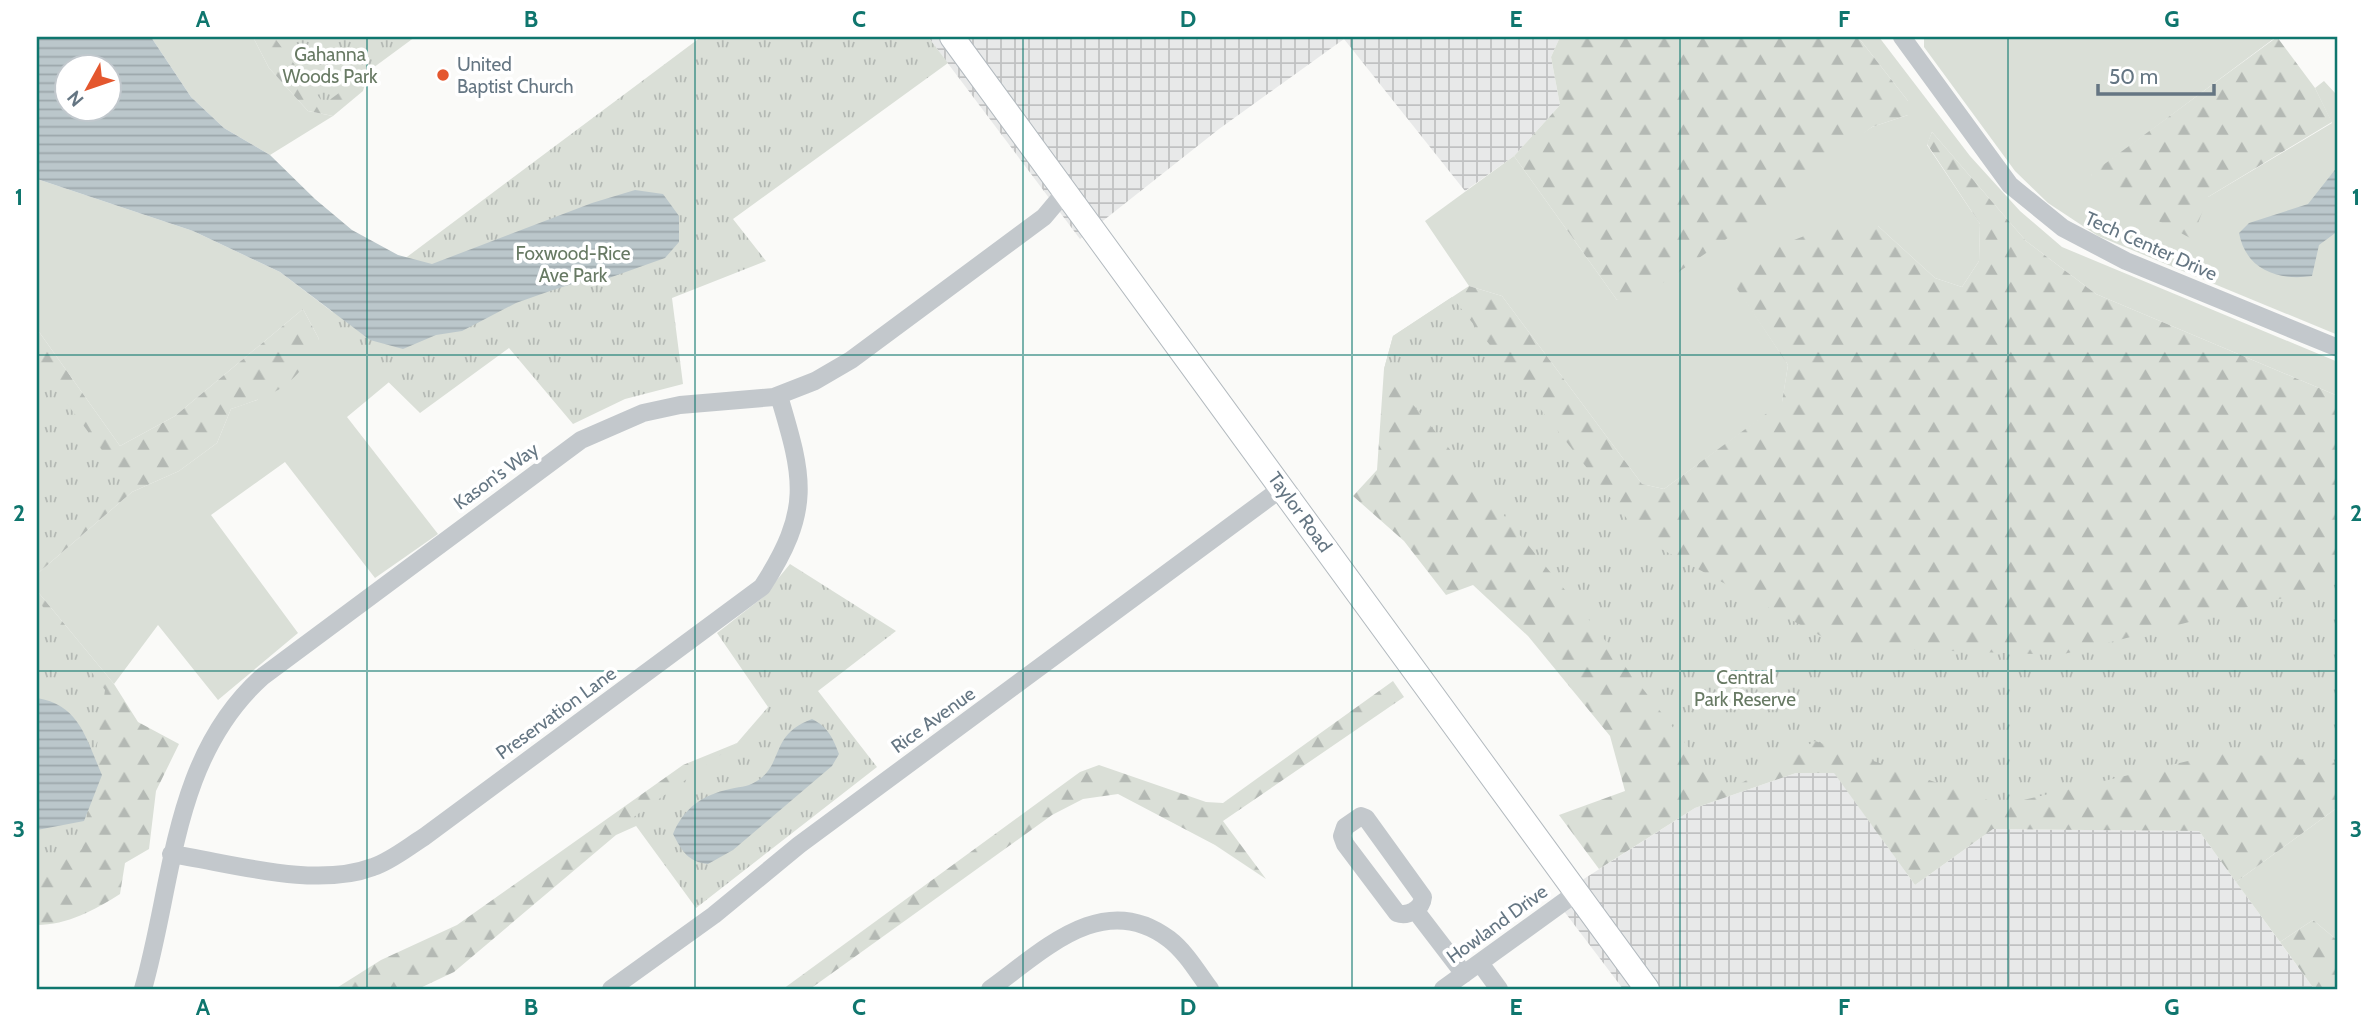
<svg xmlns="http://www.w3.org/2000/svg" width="2375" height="1026" font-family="Cabin,sans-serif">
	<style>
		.industrial { fill: url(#industrial-grid) }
		.green { fill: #dadfd7 }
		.forest { fill: url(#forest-firs) }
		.park { fill: url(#park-tufts) }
		.water { fill: url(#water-rules); fill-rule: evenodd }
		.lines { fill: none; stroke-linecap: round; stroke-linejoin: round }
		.secondary-casing { stroke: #b3babf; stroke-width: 26 }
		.street { stroke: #c3c8cc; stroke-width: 18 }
		.secondary { stroke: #fff; stroke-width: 24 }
		.grid { fill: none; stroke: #0f766e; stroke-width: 2; stroke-opacity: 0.55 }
		.poi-dot { fill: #e4572e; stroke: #fff; stroke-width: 2.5 }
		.labels { text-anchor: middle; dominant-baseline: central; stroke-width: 7; stroke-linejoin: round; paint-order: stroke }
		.park-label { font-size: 19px; fill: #687a64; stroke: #fff }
		.poi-label { font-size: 19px; fill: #657683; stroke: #fff; text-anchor: start }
		.street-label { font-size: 19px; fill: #657683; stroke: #fff }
		.neatline { fill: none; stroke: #0f766e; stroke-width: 2.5 }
		.grid-label { font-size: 23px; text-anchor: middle; font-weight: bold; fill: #0f766e }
	</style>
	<defs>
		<pattern id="industrial-grid" width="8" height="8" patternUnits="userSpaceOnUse" patternTransform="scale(1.75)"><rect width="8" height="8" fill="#e8e9e9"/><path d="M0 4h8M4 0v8" fill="none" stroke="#c0c1c2"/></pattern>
		<pattern id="forest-firs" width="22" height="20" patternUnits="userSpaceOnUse" patternTransform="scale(1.75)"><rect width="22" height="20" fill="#dadfd7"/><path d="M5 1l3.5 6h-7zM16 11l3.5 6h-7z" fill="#b4b9b4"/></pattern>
		<pattern id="park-tufts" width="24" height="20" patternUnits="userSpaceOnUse" patternTransform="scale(1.75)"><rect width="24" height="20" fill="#dadfd7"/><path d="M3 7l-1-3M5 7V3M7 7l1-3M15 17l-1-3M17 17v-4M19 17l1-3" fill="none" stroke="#b4b9b4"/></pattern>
		<pattern id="water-rules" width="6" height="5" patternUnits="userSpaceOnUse" patternTransform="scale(1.75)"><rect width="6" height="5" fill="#bbc7cb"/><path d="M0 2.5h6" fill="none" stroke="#9ca6aa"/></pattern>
	</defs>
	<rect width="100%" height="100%" fill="#fafaf8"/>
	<!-- industrial -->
	<path class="industrial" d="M 928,37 L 1560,37 L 1551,57 L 1560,105 L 1514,156 L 1465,191 L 1344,39 L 1219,129 L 1080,239 Z
		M 1834,772 L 1915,885 L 1993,829 L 2199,831 L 2314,989 L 1623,989 L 1554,898 L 1695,808 L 1796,773 Z"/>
	<!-- green -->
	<path class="green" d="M 151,37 L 253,37 L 269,68 L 308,111 L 333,116 L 270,155 L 224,128 L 191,97 Z
		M 1858,37 L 1879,37 L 1970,156 L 2020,211 L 2062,247 L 2338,362 L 2338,396 L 2096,294 L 2026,241 L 1932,132 L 1927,145 L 1980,224 L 1979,261 L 1962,287 L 1935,278 L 1878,226 L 1730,277 L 1788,365 L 1782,403 L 1664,489 L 1642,484 L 1502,296 L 1469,286 L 1425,221 L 1514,156 L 1617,300 L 1872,127 L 1908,115 L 1908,101 Z
		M 1924,37 L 2276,37 L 2091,175 L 2208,197 L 2332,123 L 2315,88 L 2324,81 L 2335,93 L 2338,91 L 2338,335 L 2098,236 L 2048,203 L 2015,171 L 1924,47 Z
		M 37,179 L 193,231 L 280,272 L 406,368 L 347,417 L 438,534 L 375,578 L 285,462 L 211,515 L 298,633 L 218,700 L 158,625 L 114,684 L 38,592 L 37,574 L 132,492 L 179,471 L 217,443 L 231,409 L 257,400 L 319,339 L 303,309 L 175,416 L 120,446 L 37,329 Z
		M 2338,807 L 2338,941 L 2313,920 L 2280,942 L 2236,882 Z"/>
	<!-- forest -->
	<path class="forest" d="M 253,37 L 407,37 L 371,63 L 363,91 L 333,116 L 308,111 L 269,68 Z
		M 1560,37 L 1858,37 L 1908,101 L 1908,115 L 1872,127 L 1738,231 L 1651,291 L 1617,300 L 1514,156 L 1560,105 L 1551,57 Z
		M 2277,37 L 2315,88 L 2332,122 L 2208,197 L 2192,239 L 2099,189 L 2091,174 Z
		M 1932,132 L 2026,241 L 2096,294 L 2338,396 L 2338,807 L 2236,882 L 2199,831 L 1993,829 L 1915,885 L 1834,773 L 1796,773 L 1695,808 L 1599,869 L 1559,815 L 1625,791 L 1610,736 L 1528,636 L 1473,585 L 1446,595 L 1404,541 L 1353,496 L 1377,470 L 1384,369 L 1393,336 L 1469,286 L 1502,296 L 1642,484 L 1664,489 L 1782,402 L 1788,365 L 1729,277 L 1740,261 L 1830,226 L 1878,226 L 1935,278 L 1962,287 L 1979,261 L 1980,224 L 1927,144 Z
		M 303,309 L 319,339 C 295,387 281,392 231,409 L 217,443 L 179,471 L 132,492 L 37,574 L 37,329 L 120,446 L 175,416 Z
		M 37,583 L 38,592 L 114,684 L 138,722 L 179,744 L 156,791 L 149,849 L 125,863 L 120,894 C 95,910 67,925 37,925 Z
		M 1393,681 L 1404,697 L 1223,821 L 1266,879 L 1215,845 L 1118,794 L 1083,799 L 1052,815 L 810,989 L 783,989 L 1080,772 L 1099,765 L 1206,802 L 1223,803 Z
		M 737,743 L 654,818 L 616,835 L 454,972 L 418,989 L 335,989 L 381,960 L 457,925 L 683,765 Z
		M 2313,920 L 2338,941 L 2338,989 L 2314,989 L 2280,942 Z"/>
	<!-- park -->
	<path class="park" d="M 274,37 L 415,37 L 324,104 Z
		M 701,37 L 928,37 L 948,63 L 733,219 L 766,261 L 672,298 L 683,384 L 625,399 L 573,424 L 509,348 L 420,413 L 324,319 Z
		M 1452,297 L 1643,539 L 1841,647 L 2060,655 L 2338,584 L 2338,763 L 2226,752 L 2002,805 L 1815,741 L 1724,793 L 1583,612 L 1384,369 L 1393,336 Z
		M 37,364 L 129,486 L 37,562 Z
		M 790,564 L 896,631 L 818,691 L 877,767 L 696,908 L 631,819 L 737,743 L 768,707 L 717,633 L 762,598 Z
		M 37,599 L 105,690 L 82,849 L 37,872 Z"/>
	<!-- water -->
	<path class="water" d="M 37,37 L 151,37 L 191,97 L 224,128 L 270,155 L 315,199 L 352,230 L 398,255 L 432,264 L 592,203 L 635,190 L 663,194 L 679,216 L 679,242 L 665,258 L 606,279 L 581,281 L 550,291 L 516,303 L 462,331 L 436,335 L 403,349 L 370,340 L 280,272 L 193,231 L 37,179 ZM 66,66 L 108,66 L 108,108 L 66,108 Z
		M 2338,166 L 2338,231 L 2319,245 L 2312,276 C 2278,281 2246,270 2239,233 L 2249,223 L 2308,204 Z
		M 37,698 C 80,705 86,739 102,775 L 84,821 L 37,830 Z
		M 812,719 C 828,727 833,738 839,754 L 832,766 L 733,850 L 708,864 C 688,862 682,851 673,834 C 684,808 702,795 730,789 C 743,786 749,787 760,779 C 783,762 771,734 812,719 Z"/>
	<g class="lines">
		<defs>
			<path id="secondary" d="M 952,37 L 1647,989"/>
		</defs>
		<!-- secondary casing -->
		<use href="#secondary" class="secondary-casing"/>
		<!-- street -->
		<path class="street" d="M 1902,37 L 2010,185 L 2063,228 L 2126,261 L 2338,348
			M 1361,816 L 1366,818 L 1423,897 C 1422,909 1408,917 1397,913 L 1345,844 L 1342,836 L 1345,827 Z
			M 171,854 C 231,863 315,889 373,867 C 391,861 408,847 424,837 L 762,587 C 812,510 804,479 779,396
			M 1415,910 L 1464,974
			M 1480,963 L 1499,989
			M 143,989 C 174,881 172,758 262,677 L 581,440 L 643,413 L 680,405 L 774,397 L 815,381 L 851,360 L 1044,217 L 1065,192
			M 611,989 L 714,915 L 799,845 L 1282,488
			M 990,989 C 1043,951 1103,889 1169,939 C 1186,952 1198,973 1210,989
			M 1443,989 L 1576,893"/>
		<!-- secondary -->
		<use href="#secondary" class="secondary"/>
	</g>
	<!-- grid -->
	<path class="grid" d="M 367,37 L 367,989M 695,37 L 695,989M 1023,37 L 1023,989M 1352,37 L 1352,989M 1680,37 L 1680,989M 2008,37 L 2008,989M 37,355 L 2338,355M 37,671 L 2338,671"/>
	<!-- markers -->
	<circle class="poi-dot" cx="443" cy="75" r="7"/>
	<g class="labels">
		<!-- park labels -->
		<g class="park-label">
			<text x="330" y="54">Gahanna<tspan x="330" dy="22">Woods Park</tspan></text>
			<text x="573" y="253">Foxwood-Rice<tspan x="573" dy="22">Ave Park</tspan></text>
			<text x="1745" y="677">Central<tspan x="1745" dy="22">Park Reserve</tspan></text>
		</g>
		<!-- poi labels -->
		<g class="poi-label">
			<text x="457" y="64">United<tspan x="457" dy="22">Baptist Church</tspan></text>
		</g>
		<!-- street labels -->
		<g class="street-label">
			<text transform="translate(2151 246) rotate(24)">Tech Center Drive</text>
			<text transform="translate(496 476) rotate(-36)">Kason's Way</text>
			<text transform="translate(1300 512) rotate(54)">Taylor Road</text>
			<text transform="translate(556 713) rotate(-36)">Preservation Lane</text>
			<text transform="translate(933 720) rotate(-36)">Rice Avenue</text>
			<text transform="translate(1497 924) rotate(-36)">Howland Drive</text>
		</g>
	</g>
	<!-- border -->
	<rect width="2375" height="1026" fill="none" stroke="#ffffff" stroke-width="77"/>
	<!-- north arrow -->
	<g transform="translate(88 88) rotate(230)"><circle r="33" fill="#ffffff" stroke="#c1c8cd" stroke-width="2"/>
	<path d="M0-5L12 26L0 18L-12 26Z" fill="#e4572e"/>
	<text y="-10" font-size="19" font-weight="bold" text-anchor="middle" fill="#657683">N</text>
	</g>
	<!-- scale -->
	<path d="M2098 84v10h116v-10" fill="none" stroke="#657683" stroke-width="3.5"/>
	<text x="2109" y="84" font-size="21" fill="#657683" stroke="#ffffff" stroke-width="5" paint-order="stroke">50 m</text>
	<rect x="38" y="38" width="2298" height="950" class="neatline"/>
	<g class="grid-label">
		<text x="203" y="27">A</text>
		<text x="531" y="27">B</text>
		<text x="859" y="27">C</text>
		<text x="1188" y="27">D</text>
		<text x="1516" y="27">E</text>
		<text x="1844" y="27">F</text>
		<text x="2172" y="27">G</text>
		<text x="19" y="205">1</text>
		<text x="2356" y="205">1</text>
		<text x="19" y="521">2</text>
		<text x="2356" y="521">2</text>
		<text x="19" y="837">3</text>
		<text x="2356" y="837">3</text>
		<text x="203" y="1015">A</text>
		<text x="531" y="1015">B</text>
		<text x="859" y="1015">C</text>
		<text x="1188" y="1015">D</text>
		<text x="1516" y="1015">E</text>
		<text x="1844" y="1015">F</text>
		<text x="2172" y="1015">G</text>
	</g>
</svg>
